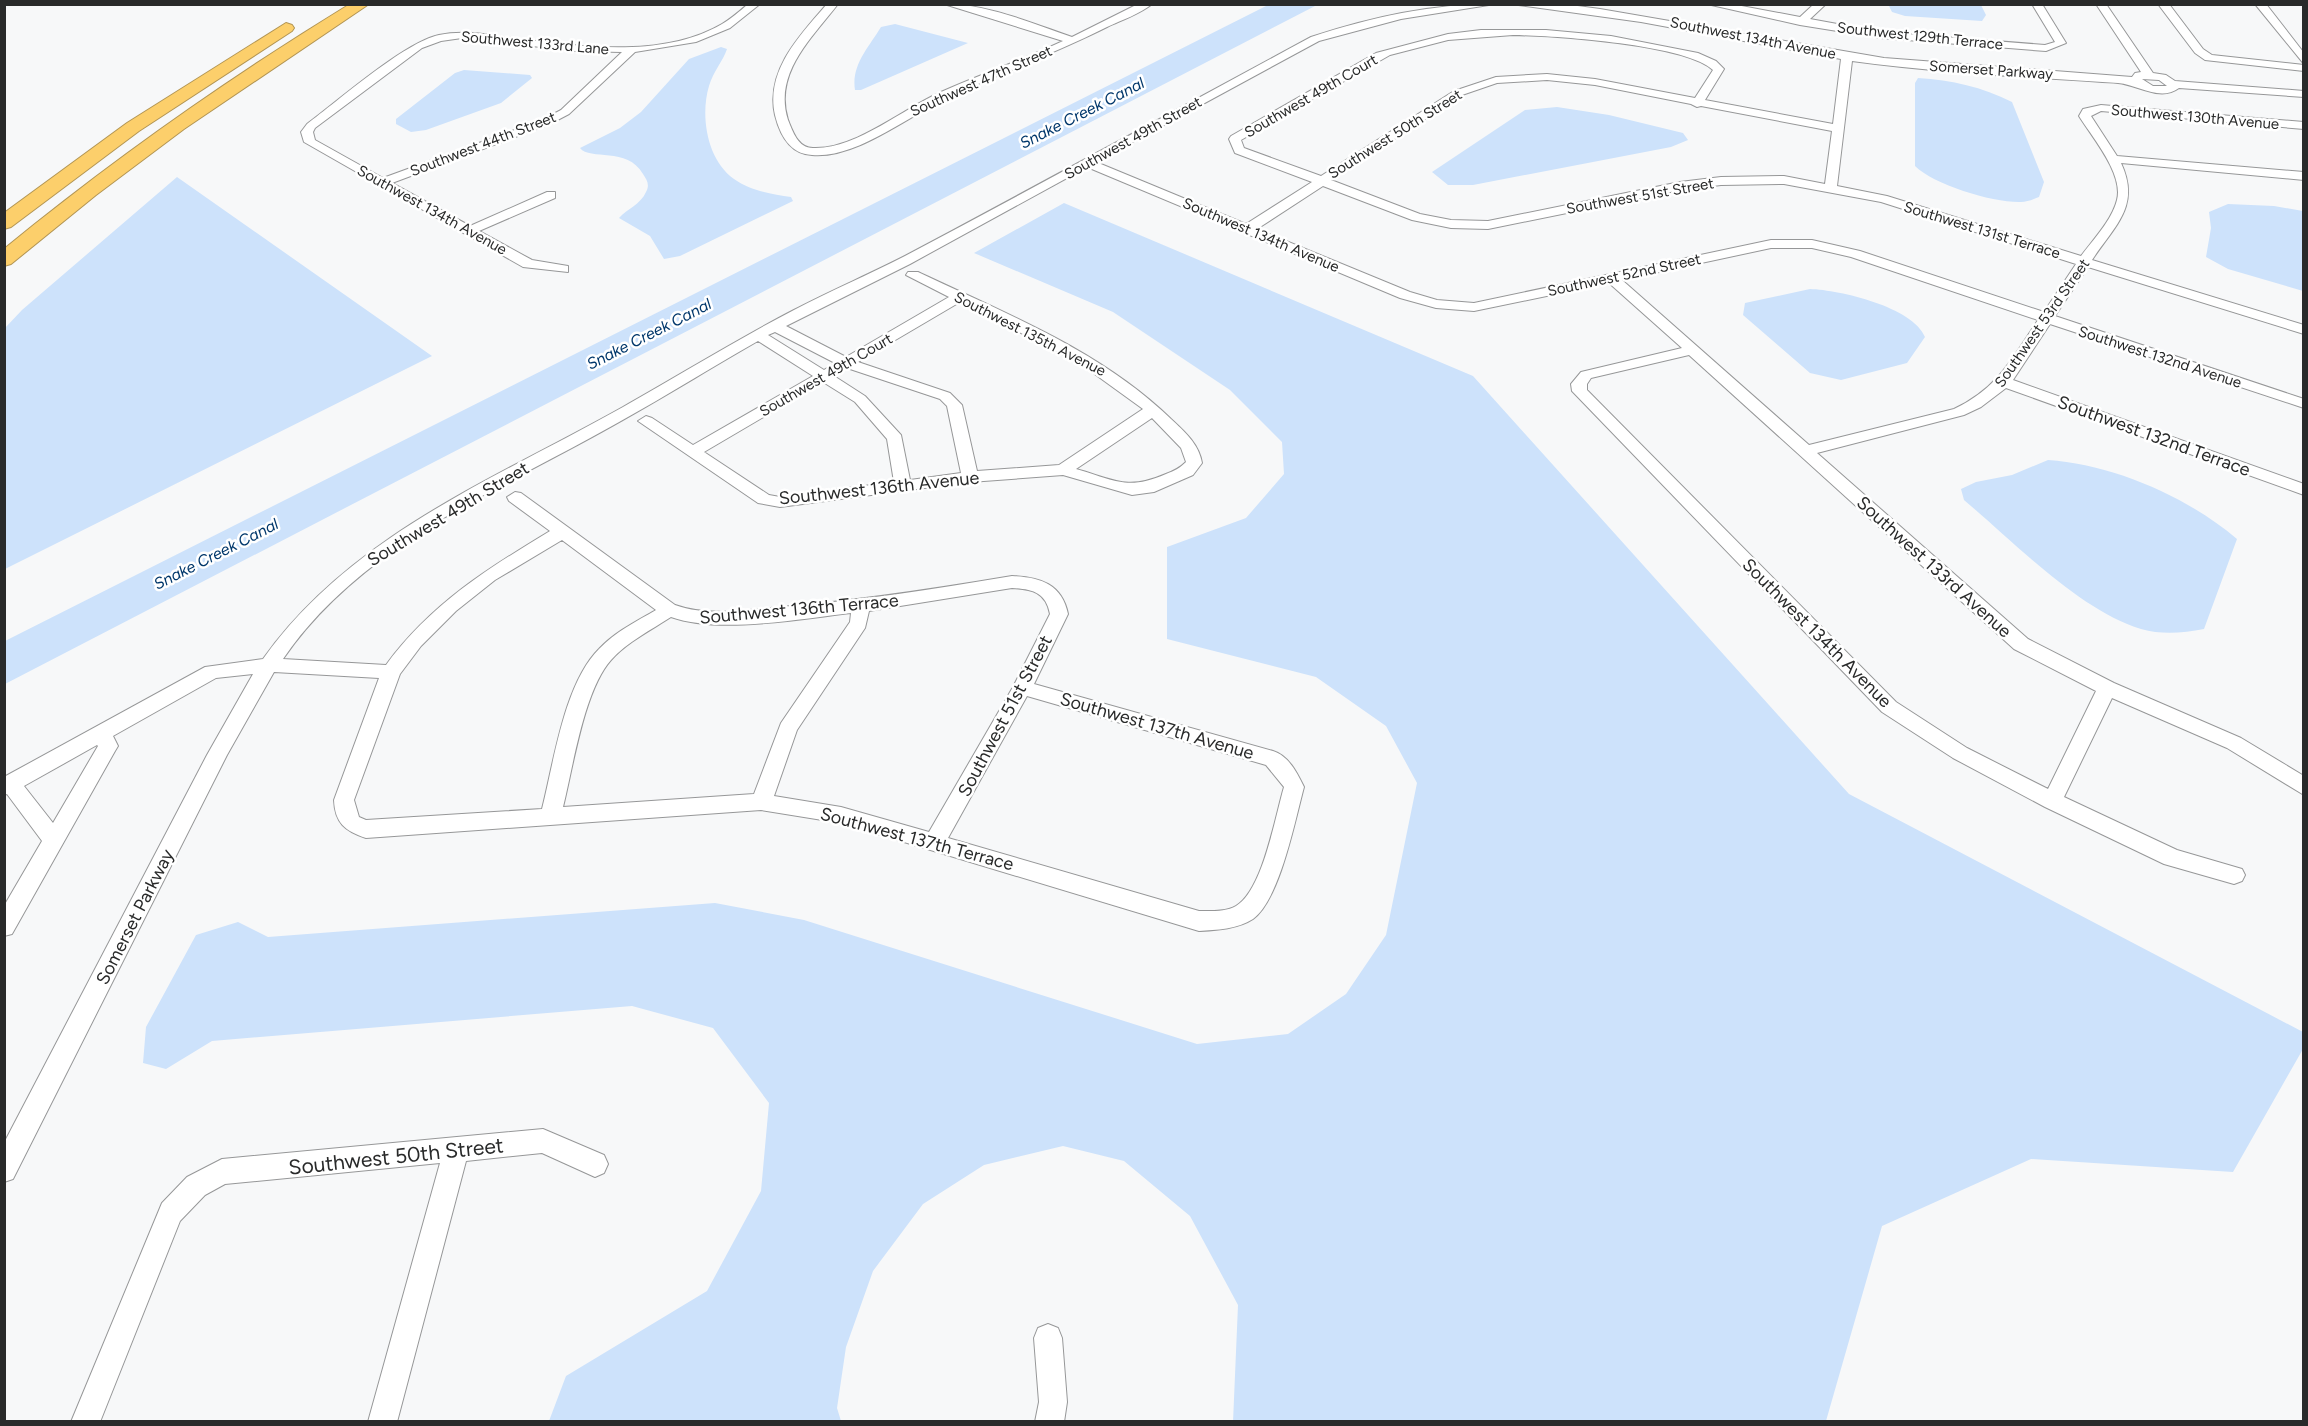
<svg xmlns="http://www.w3.org/2000/svg" width="2308" height="1426" font-family="Figtree,sans-serif">
	<style>
		.water { fill: #cde2fb }
		.lines { fill: none; stroke-linecap: round; stroke-linejoin: round }
		.minor-casing { stroke: #969798; stroke-width: 2 }
		.highway-casing { stroke: #b29554; stroke-width: 2 }
		.minor { fill: #fff; fill-rule: evenodd }
		.highway { fill: #fccf6b; fill-rule: evenodd }
		.labels { text-anchor: middle; dominant-baseline: central; stroke-width: 5; stroke-linejoin: round; paint-order: stroke }
		.far-street-label { font-size: 15px; fill: #292a2a; stroke: #fff }
		.far-water-label { font-size: 16px; font-style: italic; fill: #00376b; stroke: #fff }
		.street-label { font-size: 18px; fill: #292a2a; stroke: #fff }
		.near-street-label { font-size: 21px; fill: #292a2a; stroke: #fff }
	</style>
	<rect width="100%" height="100%" fill="#f7f8f9"/>
	<!-- water -->
	<path class="water" d="M 1270,4 L 1317,5 L 5,684 L 5,641 Z
		M 1891,5 L 1981,5 L 1986,15 L 1982,21 L 1905,16 L 1892,12 L 1889,6 Z
		M 895,24 L 968,43 L 861,90 L 855,90 C 851,65 869,47 881,27 Z
		M 721,47 L 727,49 C 723,61 713,72 709,86 C 700,116 707,160 734,179 C 751,191 772,194 791,197 L 793,201 L 680,256 L 664,259 L 650,236 L 619,218 C 627,209 641,204 646,192 C 650,185 647,180 643,174 C 627,146 590,161 580,148 L 620,128 L 641,112 L 689,59 Z
		M 464,70 L 530,75 L 532,78 L 501,103 L 426,130 L 411,132 L 396,124 L 396,119 L 455,73 Z
		M 1918,78 C 1952,80 1982,87 2012,102 L 2044,182 L 2039,197 C 2034,199 2027,202 2021,202 C 1994,203 1934,185 1915,166 L 1915,83 Z
		M 1557,107 L 1609,115 L 1683,133 L 1688,140 L 1671,147 L 1473,185 L 1448,185 L 1432,172 L 1525,110 Z
		M 177,177 L 432,356 L 5,569 L 5,328 L 22,310 Z
		M 1064,203 L 1473,376 L 1849,794 L 2303,1032 L 2303,1049 L 2233,1172 L 2031,1159 L 1882,1226 L 1826,1421 L 1233,1422 L 1238,1305 L 1190,1216 L 1124,1161 L 1063,1146 L 984,1165 L 923,1204 L 873,1271 L 846,1347 L 837,1408 L 841,1421 L 549,1421 L 566,1376 L 707,1291 L 761,1191 L 769,1103 L 713,1028 L 632,1006 L 212,1041 L 166,1069 L 143,1063 L 146,1027 L 196,935 L 238,922 L 268,937 L 715,903 L 804,920 L 1197,1044 L 1288,1034 L 1346,994 L 1386,935 L 1417,783 L 1386,726 L 1316,677 L 1167,639 L 1167,547 L 1246,518 L 1284,474 L 1282,442 L 1230,390 L 1113,312 L 974,253 Z
		M 2228,204 L 2274,206 L 2303,211 L 2303,291 L 2228,269 L 2206,257 L 2211,228 L 2209,212 Z
		M 1810,289 C 1840,290 1913,307 1925,337 L 1907,363 L 1841,380 L 1810,373 L 1743,315 L 1745,303 Z
		M 2048,460 C 2112,464 2188,497 2237,539 L 2204,629 C 2183,633 2162,635 2141,629 C 2079,610 2014,542 1964,500 L 1961,489 L 1976,482 L 2012,475 Z"/>
	<g class="lines">
		<defs>
			<path id="minor" d="M 748,4 L 760,4 L 730,28 L 696,42 L 635,52 L 569,114 L 550,124 L 392,183 L 470,226 L 547,192 L 555,192 L 555,198 L 479,231 L 532,260 L 568,266 L 568,272 L 523,267 L 304,142 L 301,132 L 307,124 C 338,101 405,42 439,35 C 466,29 493,36 520,39 C 584,47 664,58 722,24 C 731,19 740,11 748,4 ZM 462,38 L 575,51 L 622,52 L 561,110 L 542,120 L 383,178 L 315,140 L 313,132 L 315,128 L 422,48 L 441,41 Z
				M 827,4 L 838,4 C 812,38 773,73 788,120 C 793,132 798,148 813,148 C 855,150 904,108 941,92 C 981,74 1023,60 1063,41 L 944,4 C 988,4 1031,23 1072,37 L 1138,4 L 1152,4 C 1140,14 1122,20 1107,27 C 1055,53 1001,73 949,97 C 909,115 857,159 812,155 C 790,154 780,135 775,115 C 765,71 800,35 827,4 Z
				M 1495,4 L 1401,19 L 1319,41 L 1096,162 L 1246,224 L 1312,182 L 1235,153 L 1229,139 L 1231,136 L 1376,53 L 1448,34 L 1481,30 L 1546,30 L 1611,36 L 1698,53 L 1716,61 L 1724,69 L 1705,100 L 1833,124 L 1841,59 L 1641,22 L 1511,4 L 1563,4 L 1600,9 L 1884,58 L 2132,77 L 2135,73 L 2141,72 L 2096,4 L 2106,4 L 2153,73 L 2166,75 L 2175,81 L 2304,91 L 2304,97 L 2179,88 C 2160,102 2139,85 2118,83 C 2029,77 1940,73 1852,61 L 1837,186 L 1887,196 L 2081,256 C 2093,240 2112,220 2117,200 C 2124,174 2092,137 2079,116 L 2083,109 L 2101,105 L 2304,122 L 2304,129 L 2101,111 L 2091,116 L 2117,156 L 2304,172 L 2304,180 L 2121,163 C 2141,206 2115,225 2092,260 L 2304,325 L 2304,334 L 2088,267 L 2055,316 L 2304,399 L 2304,408 L 2050,324 L 2013,380 L 2304,484 L 2304,495 L 2006,388 L 1981,407 L 1964,415 L 1817,453 L 2028,639 L 2114,683 L 2241,738 L 2304,776 L 2304,795 L 2227,748 L 2112,698 L 2064,797 L 2177,850 L 2242,869 L 2245,875 L 2242,881 L 2234,884 L 2164,864 L 2045,807 L 1953,758 L 1882,712 L 1572,391 L 1571,384 L 1581,372 L 1682,348 L 1609,283 L 1474,311 L 1436,308 L 1400,298 L 1087,167 L 910,264 L 786,326 L 846,357 L 949,297 L 906,275 L 908,272 L 918,272 C 1007,314 1101,351 1171,419 C 1184,431 1199,444 1202,463 L 1193,475 L 1154,492 L 1132,495 L 1063,475 L 970,482 L 780,507 L 758,503 L 638,421 L 646,416 L 652,418 L 693,445 L 813,376 L 758,341 C 702,373 648,407 592,437 C 482,497 356,552 283,659 L 386,665 C 431,604 487,569 550,531 L 509,501 L 507,497 L 515,492 L 521,493 L 675,605 C 709,617 746,610 780,607 C 858,601 935,589 1012,576 C 1040,577 1062,584 1068,614 L 1034,684 L 1273,751 C 1289,756 1297,773 1304,787 C 1295,820 1280,899 1253,919 C 1238,929 1216,930 1199,931 L 841,823 L 761,810 L 366,838 C 345,831 335,823 334,800 L 379,678 L 274,672 L 227,755 L 13,1179 L 4,1182 L 4,1143 L 207,755 L 253,674 L 216,678 L 113,736 L 118,746 L 115,751 L 12,934 L 4,936 L 4,906 L 42,841 L 7,794 L 4,795 L 4,777 L 205,667 L 263,659 C 351,535 495,479 623,407 C 680,375 736,340 794,310 C 830,291 868,275 905,256 C 1041,184 1176,110 1311,37 C 1372,17 1431,4 1495,4 ZM 1513,35 C 1555,36 1684,44 1713,70 L 1695,98 L 1595,79 L 1547,74 L 1496,77 L 1454,91 L 1321,176 L 1244,148 L 1241,140 L 1390,55 L 1448,40 ZM 2142,79 L 2159,80 L 2167,86 L 2153,86 ZM 1547,80 L 1595,85 L 1691,104 L 1697,107 L 1701,106 L 1832,131 L 1825,184 L 1784,176 L 1721,177 L 1680,182 L 1488,221 L 1451,220 L 1420,214 L 1331,180 L 1462,95 L 1497,83 ZM 1784,184 L 1881,202 L 2076,264 L 2044,312 L 1860,251 L 1812,240 L 1771,240 L 1474,303 L 1437,300 L 1410,292 L 1257,229 L 1323,186 L 1412,220 L 1451,228 L 1488,229 L 1680,190 L 1721,185 ZM 1771,248 L 1812,248 L 1851,257 L 2038,320 C 2012,359 1998,388 1954,409 L 1809,445 L 1622,280 ZM 960,302 L 1078,362 L 1143,409 L 1059,465 L 977,471 L 962,405 L 950,393 L 858,362 ZM 775,332 L 835,363 L 824,370 L 768,335 ZM 1689,355 L 2014,649 L 2096,691 L 2048,789 L 1967,748 L 1896,702 L 1587,390 L 1587,384 L 1591,378 ZM 847,368 L 940,399 L 947,406 L 961,473 L 910,480 L 901,435 L 865,396 L 834,376 ZM 823,382 L 855,402 L 887,439 L 894,482 L 780,497 L 769,495 L 704,452 ZM 1152,418 L 1181,448 L 1186,462 C 1180,468 1174,471 1166,474 C 1127,491 1115,480 1076,469 ZM 562,540 L 656,610 C 637,621 615,632 599,649 C 564,684 554,762 542,809 L 366,820 L 359,817 L 354,800 L 400,674 L 421,646 L 456,611 L 495,580 ZM 1012,588 C 1032,589 1046,592 1050,614 L 1013,687 L 929,832 L 841,807 L 774,796 L 797,730 L 865,628 L 869,611 ZM 851,613 L 850,622 L 781,723 L 754,794 L 563,807 C 573,767 584,690 611,660 C 627,642 651,630 671,617 C 719,634 799,619 851,613 ZM 1027,696 L 1266,765 L 1284,787 C 1275,817 1263,890 1236,906 C 1226,912 1210,911 1199,911 L 948,838 ZM 97,745 L 98,746 L 53,823 L 24,786 Z
				M 1707,4 L 1731,4 L 1800,17 L 1814,4 L 1826,4 L 1810,19 L 1881,32 L 2045,45 L 2055,42 L 2032,4 L 2042,4 L 2066,43 L 2046,51 L 1881,38 L 1800,25 Z
				M 2158,4 L 2169,4 L 2203,49 L 2212,55 L 2304,65 L 2304,71 L 2205,60 L 2195,53 Z
				M 2255,4 L 2266,4 L 2304,53 L 2304,64 Z
				M 543,1129 L 604,1155 L 608,1164 L 604,1173 L 595,1177 L 542,1153 L 466,1161 L 397,1422 L 368,1422 L 440,1163 L 225,1184 L 205,1195 L 180,1221 L 100,1422 L 71,1422 L 162,1203 L 187,1177 L 222,1159 Z
				M 1048,1324 L 1058,1328 L 1062,1338 L 1067,1402 L 1064,1422 L 1035,1422 L 1039,1402 L 1034,1338 L 1038,1328 Z"/>
			<path id="highway" d="M 350,4 L 369,4 L 184,129 L 96,195 L 11,264 L 4,266 L 4,249 C 114,159 229,78 350,4 Z
				M 286,23 L 292,25 L 294,28 L 292,31 L 139,131 L 11,227 L 4,229 L 4,213 L 127,123 Z"/>
		</defs>
		<!-- minor casing -->
		<use href="#minor" class="minor-casing"/>
		<!-- highway casing -->
		<use href="#highway" class="highway-casing"/>
		<!-- minor -->
		<use href="#minor" class="minor"/>
		<!-- highway -->
		<use href="#highway" class="highway"/>
	</g>
	<g class="labels">
		<!-- far-street labels -->
		<g class="far-street-label">
			<text transform="translate(1920 36) rotate(6)">Southwest 129th Terrace</text>
			<text transform="translate(1753 38) rotate(11)">Southwest 134th Avenue</text>
			<text transform="translate(535 43) rotate(5)">Southwest 133rd Lane</text>
			<text transform="translate(1991 70) rotate(4)">Somerset Parkway</text>
			<text transform="translate(981 81) rotate(-24)">Southwest 47th Street</text>
			<text transform="translate(1311 96) rotate(-30)">Southwest 49th Court</text>
			<text transform="translate(2195 117) rotate(5)">Southwest 130th Avenue</text>
			<text transform="translate(1395 134) rotate(-32)">Southwest 50th Street</text>
			<text transform="translate(1133 138) rotate(-29)">Southwest 49th Street</text>
			<text transform="translate(483 144) rotate(-21)">Southwest 44th Street</text>
			<text transform="translate(1640 196) rotate(-10)">Southwest 51st Street</text>
			<text transform="translate(432 210) rotate(29)">Southwest 134th Avenue</text>
			<text transform="translate(1982 230) rotate(17)">Southwest 131st Terrace</text>
			<text transform="translate(1261 235) rotate(23)">Southwest 134th Avenue</text>
			<text transform="translate(1624 275) rotate(-12)">Southwest 52nd Street</text>
			<text transform="translate(2042 323) rotate(-55)">Southwest 53rd Street</text>
			<text transform="translate(1030 334) rotate(27)">Southwest 135th Avenue</text>
			<text transform="translate(2160 357) rotate(18)">Southwest 132nd Avenue</text>
			<text transform="translate(826 375) rotate(-30)">Southwest 49th Court</text>
		</g>
		<!-- far-water labels -->
		<g class="far-water-label">
			<text transform="translate(1082 113) rotate(-27)">Snake Creek Canal</text>
			<text transform="translate(649 334) rotate(-27)">Snake Creek Canal</text>
			<text transform="translate(216 554) rotate(-27)">Snake Creek Canal</text>
		</g>
		<!-- street labels -->
		<g class="street-label">
			<text transform="translate(2154 436) rotate(20)">Southwest 132nd Terrace</text>
			<text transform="translate(879 488) rotate(-6)">Southwest 136th Avenue</text>
			<text transform="translate(448 514) rotate(-31)">Southwest 49th Street</text>
			<text transform="translate(1934 567) rotate(42)">Southwest 133rd Avenue</text>
			<text transform="translate(799 609) rotate(-5)">Southwest 136th Terrace</text>
			<text transform="translate(1817 633) rotate(45)">Southwest 134th Avenue</text>
			<text transform="translate(1005 716) rotate(-62)">Southwest 51st Street</text>
			<text transform="translate(1157 726) rotate(16)">Southwest 137th Avenue</text>
			<text transform="translate(917 839) rotate(15)">Southwest 137th Terrace</text>
			<text transform="translate(135 917) rotate(-63)">Somerset Parkway</text>
		</g>
		<!-- near-street labels -->
		<g class="near-street-label">
			<text transform="translate(396 1156) rotate(-6)">Southwest 50th Street</text>
		</g>
	</g>
	<!-- border -->
	<rect width="2308" height="1426" fill="none" stroke="#292a2a" stroke-width="12"/>
</svg>
